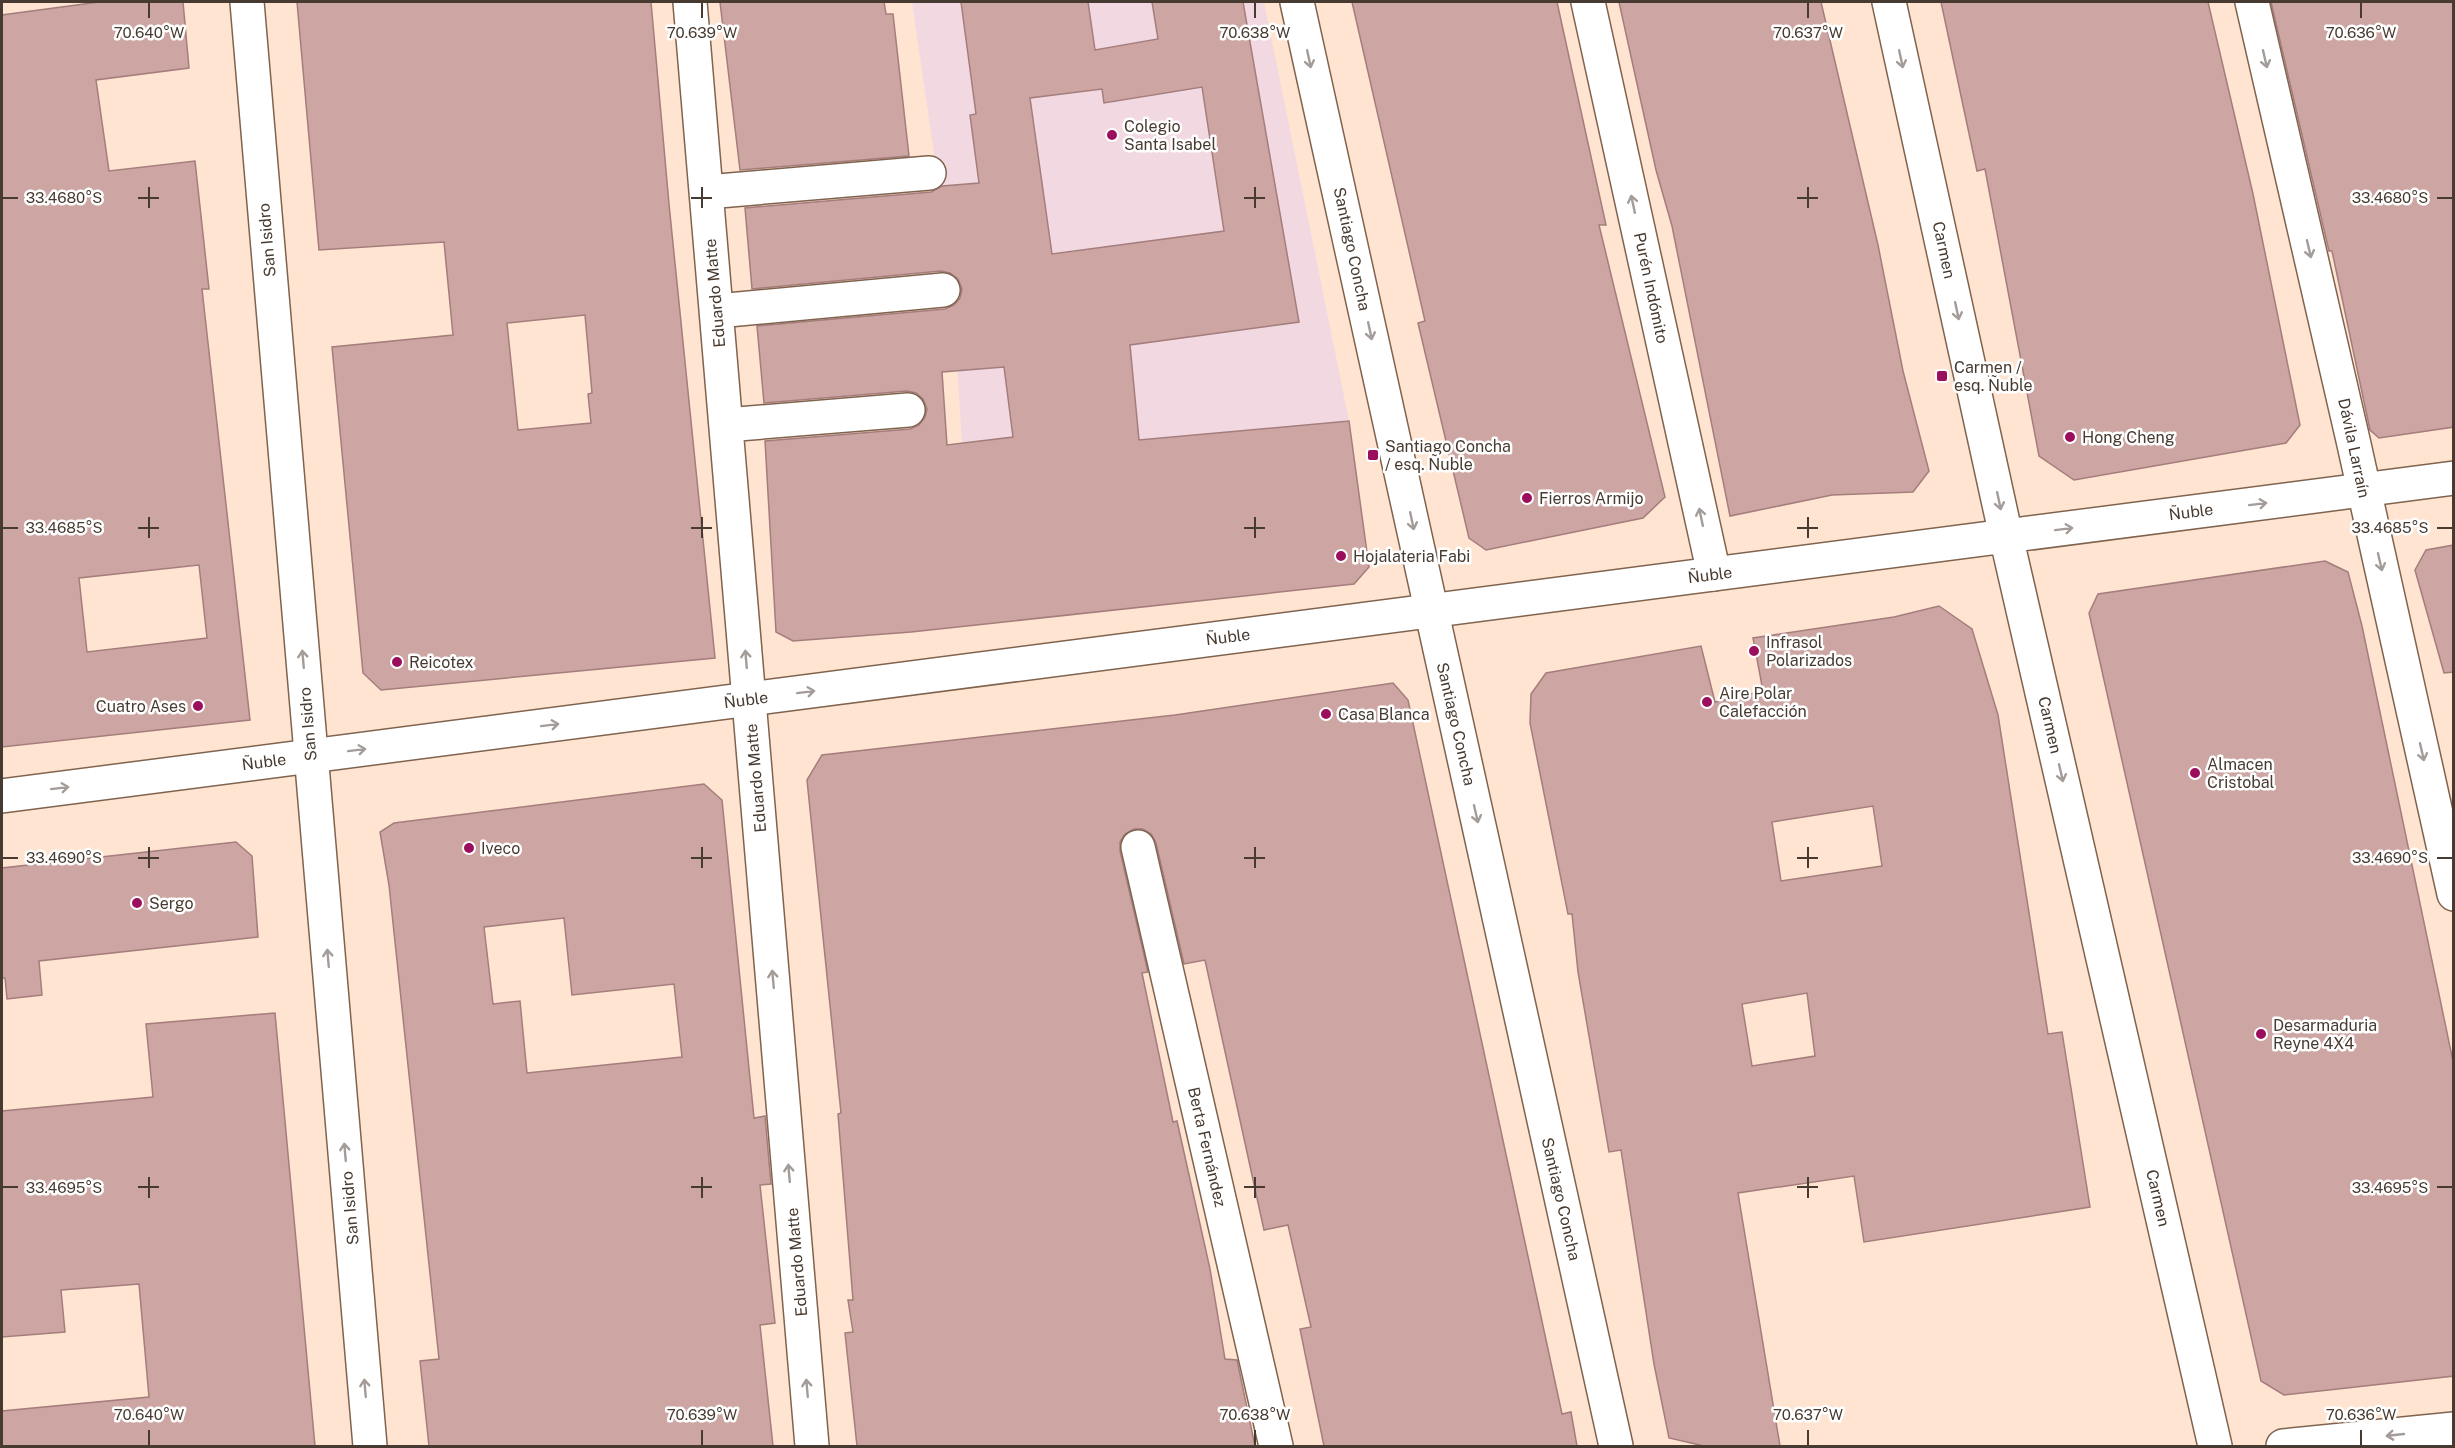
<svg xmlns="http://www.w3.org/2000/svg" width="2455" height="1448" font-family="'Public Sans',sans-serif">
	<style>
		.education { fill: #f1d8e1 }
		.building { fill: #cda5a3; stroke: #a47d7c; stroke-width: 1.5; fill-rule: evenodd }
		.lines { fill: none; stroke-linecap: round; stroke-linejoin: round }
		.minor-casing { stroke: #7f634e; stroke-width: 36 }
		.major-casing { stroke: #7f634e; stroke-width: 36 }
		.minor { stroke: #fff; stroke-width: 33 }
		.major { stroke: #fff; stroke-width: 33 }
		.oneway { stroke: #a39c98 }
		.ticks { fill: none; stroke: #473a30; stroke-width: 2 }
		.poi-dot { fill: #9b0e5d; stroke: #fff; stroke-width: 2 }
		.labels { text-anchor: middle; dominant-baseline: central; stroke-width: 5; stroke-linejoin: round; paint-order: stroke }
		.poi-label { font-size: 16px; fill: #473a30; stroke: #fff; text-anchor: start }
		.street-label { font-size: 16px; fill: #473a30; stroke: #fff }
		.ticks-label { font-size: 15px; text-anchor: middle; fill: #473a30; stroke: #fff; stroke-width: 5; stroke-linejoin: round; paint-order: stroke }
	</style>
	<rect width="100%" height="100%" fill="#fee4d1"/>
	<!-- education -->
	<path class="education" d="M 912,2 L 1264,2 L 1349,421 L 1139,440 L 964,473 L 951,269 Z"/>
	<!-- building -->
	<path class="building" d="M 99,2 L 183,2 L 189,68 L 96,80 L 109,171 L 195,161 L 209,289 L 202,289 L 250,720 L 2,747 L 2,15 ZM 199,565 L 207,638 L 87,652 L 79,578 Z
		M 297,2 L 651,2 L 669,204 L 715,658 L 381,690 L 363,673 L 332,347 L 453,335 L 444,242 L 319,250 ZM 585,315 L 592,393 L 588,394 L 591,423 L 518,430 L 507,323 Z
		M 720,2 L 884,2 L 886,14 L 893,14 L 909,156 L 740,170 Z
		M 961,2 L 1088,2 L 1095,50 L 1158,39 L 1152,2 L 1243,2 L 1299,322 L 1130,345 L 1139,440 L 1349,421 L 1369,567 L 1354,584 L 911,632 L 793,641 L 776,632 L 765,441 L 910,429 L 919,425 L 925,417 L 927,409 L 923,399 L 916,393 L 907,391 L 764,403 L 757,326 L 945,309 L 954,305 L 960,298 L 962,289 L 958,279 L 950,273 L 941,271 L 752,289 L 745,208 L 931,192 L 942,186 L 979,183 L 970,115 L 976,114 ZM 1202,87 L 1224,231 L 1052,254 L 1030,98 L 1102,89 L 1104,103 ZM 1004,367 L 1013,437 L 947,445 L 942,372 Z
		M 1352,2 L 1557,2 L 1606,225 L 1599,225 L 1665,497 L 1643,518 L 1486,550 L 1469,538 L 1418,323 L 1425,321 Z
		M 1619,2 L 1821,2 L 1878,245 L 1903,371 L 1929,471 L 1913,492 L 1832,495 L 1730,516 L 1672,226 L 1656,170 Z
		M 1941,2 L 2208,2 L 2253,194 L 2300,425 L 2286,443 L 2074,480 L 2039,456 L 1985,169 L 1977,171 Z
		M 2271,2 L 2454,2 L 2454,427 L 2379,438 L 2370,430 L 2332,251 L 2329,251 Z
		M 2454,545 L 2454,672 L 2444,673 L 2415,570 L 2426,550 Z
		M 2325,561 L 2348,572 L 2362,626 L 2454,1066 L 2454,1376 L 2284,1395 L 2261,1381 L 2089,613 L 2098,594 Z
		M 1939,606 L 1972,629 L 1998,715 L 2048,1034 L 2062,1032 L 2090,1207 L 1864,1242 L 1854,1176 L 1738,1193 L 1780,1446 L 1704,1446 L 1669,1438 L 1654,1364 L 1621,1150 L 1609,1152 L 1578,972 L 1572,914 L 1568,914 L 1530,723 L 1531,694 L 1546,673 L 1701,646 L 1715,702 L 1763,691 L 1753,638 L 1894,617 ZM 1873,806 L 1882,866 L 1781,881 L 1772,822 ZM 1807,993 L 1815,1056 L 1752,1066 L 1742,1004 Z
		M 1393,683 L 1408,700 L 1562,1414 L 1571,1412 L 1577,1446 L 1324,1446 L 1300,1329 L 1311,1327 L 1288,1225 L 1264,1230 L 1205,960 L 1184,964 L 1156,843 L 1151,834 L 1143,829 L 1134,829 L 1125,834 L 1120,842 L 1120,851 L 1148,972 L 1142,973 L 1173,1122 L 1177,1121 L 1210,1269 L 1225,1359 L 1237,1360 L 1255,1446 L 857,1446 L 845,1333 L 853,1332 L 848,1300 L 853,1300 L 838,1114 L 841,1113 L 807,780 L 822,755 L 1175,715 Z
		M 704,784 L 722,800 L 754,1118 L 765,1116 L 771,1184 L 760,1185 L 775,1323 L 760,1325 L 773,1446 L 429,1446 L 420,1361 L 439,1359 L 389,885 L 380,832 L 394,823 ZM 564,918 L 572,995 L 674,984 L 682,1057 L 527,1073 L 520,1001 L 493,1004 L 484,927 Z
		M 236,842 L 252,856 L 258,937 L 39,961 L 42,995 L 7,999 L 5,978 L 2,978 L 2,868 Z
		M 275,1013 L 315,1446 L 2,1446 L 2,1411 L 149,1397 L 139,1284 L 61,1290 L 65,1332 L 2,1337 L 2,1111 L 153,1097 L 146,1024 Z"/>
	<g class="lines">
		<defs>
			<path id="minor" d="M 247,2 L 370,1446
				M 690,2 L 812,1446
				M 1297,2 L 1616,1446
				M 1588,2 L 1714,574
				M 2252,2 L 2353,440 L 2454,894
				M 707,192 L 929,173
				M 717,311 L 943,290
				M 726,425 L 908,410
				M 1138,847 L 1276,1446
				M 2283,1446 L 2454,1429"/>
			<path id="major" d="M 1889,2 L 2006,536 L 2215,1446
				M 2,796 L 2454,478"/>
		</defs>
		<!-- minor casing -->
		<use href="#minor" class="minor-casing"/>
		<!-- major casing -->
		<use href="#major" class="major-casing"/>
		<!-- minor -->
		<use href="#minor" class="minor"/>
		<!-- major -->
		<use href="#major" class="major"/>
	</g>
	<!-- one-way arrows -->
	<defs><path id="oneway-shaft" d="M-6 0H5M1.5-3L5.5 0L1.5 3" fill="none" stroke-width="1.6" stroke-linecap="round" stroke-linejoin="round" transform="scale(1.5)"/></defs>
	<g class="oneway">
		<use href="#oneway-shaft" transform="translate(1309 59) rotate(78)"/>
		<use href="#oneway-shaft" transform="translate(1901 59) rotate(78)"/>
		<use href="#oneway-shaft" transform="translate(2265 59) rotate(77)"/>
		<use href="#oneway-shaft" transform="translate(1633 204) rotate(-102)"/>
		<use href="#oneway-shaft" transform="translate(2309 249) rotate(77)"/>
		<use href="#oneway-shaft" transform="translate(1957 311) rotate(78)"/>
		<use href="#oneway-shaft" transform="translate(1370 331) rotate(78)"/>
		<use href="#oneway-shaft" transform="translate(1999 501) rotate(78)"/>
		<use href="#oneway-shaft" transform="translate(2258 504) rotate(-7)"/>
		<use href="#oneway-shaft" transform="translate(1701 517) rotate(-102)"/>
		<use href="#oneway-shaft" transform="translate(1412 521) rotate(78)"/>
		<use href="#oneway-shaft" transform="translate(2064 529) rotate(-7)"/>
		<use href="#oneway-shaft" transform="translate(2380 562) rotate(77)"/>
		<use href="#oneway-shaft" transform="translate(303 659) rotate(-95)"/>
		<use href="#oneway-shaft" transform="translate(746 659) rotate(-95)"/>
		<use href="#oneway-shaft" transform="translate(806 692) rotate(-7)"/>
		<use href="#oneway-shaft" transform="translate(550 725) rotate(-7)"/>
		<use href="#oneway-shaft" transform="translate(357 750) rotate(-7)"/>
		<use href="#oneway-shaft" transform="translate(2422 752) rotate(77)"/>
		<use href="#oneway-shaft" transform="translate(2061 773) rotate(77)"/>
		<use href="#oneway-shaft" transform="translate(60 788) rotate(-7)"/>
		<use href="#oneway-shaft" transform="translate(1476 814) rotate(77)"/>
		<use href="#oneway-shaft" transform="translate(328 958) rotate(-95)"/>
		<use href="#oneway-shaft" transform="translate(773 979) rotate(-95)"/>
		<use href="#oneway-shaft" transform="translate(345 1152) rotate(-95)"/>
		<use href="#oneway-shaft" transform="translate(789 1173) rotate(-95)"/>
		<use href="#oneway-shaft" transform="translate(365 1388) rotate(-95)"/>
		<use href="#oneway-shaft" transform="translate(807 1388) rotate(-95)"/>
		<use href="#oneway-shaft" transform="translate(2395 1435) rotate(174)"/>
	</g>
	<!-- ticks -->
	<path class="ticks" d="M 149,3 L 149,18M 702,3 L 702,18M 1255,3 L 1255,18M 1808,3 L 1808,18M 2361,3 L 2361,18M 149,187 L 149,208M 702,187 L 702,208M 1255,187 L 1255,208M 1808,187 L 1808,208M 3,198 L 18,198M 138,198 L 159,198M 691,198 L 712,198M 1244,198 L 1265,198M 1797,198 L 1818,198M 2437,198 L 2452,198M 149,517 L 149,538M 702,517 L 702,538M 1255,517 L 1255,538M 1808,517 L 1808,538M 3,528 L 18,528M 138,528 L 159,528M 691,528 L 712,528M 1244,528 L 1265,528M 1797,528 L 1818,528M 2437,528 L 2452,528M 149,847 L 149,868M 702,847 L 702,868M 1255,847 L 1255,868M 1808,847 L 1808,868M 3,858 L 18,858M 138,858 L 159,858M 691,858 L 712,858M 1244,858 L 1265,858M 1797,858 L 1818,858M 2437,858 L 2452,858M 149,1177 L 149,1198M 702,1177 L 702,1198M 1255,1177 L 1255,1198M 1808,1177 L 1808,1198M 3,1187 L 18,1187M 138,1187 L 159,1187M 691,1187 L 712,1187M 1244,1187 L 1265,1187M 1797,1187 L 1818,1187M 2437,1187 L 2452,1187M 149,1430 L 149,1445M 702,1430 L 702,1445M 1255,1430 L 1255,1445M 1808,1430 L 1808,1445M 2361,1430 L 2361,1445"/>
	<!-- markers -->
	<g class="poi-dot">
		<circle cx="1112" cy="135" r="6"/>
		<rect x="1936" y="370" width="12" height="12" rx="3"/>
		<circle cx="2070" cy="437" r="6"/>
		<rect x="1367" y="449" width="12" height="12" rx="3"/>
		<circle cx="1527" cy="498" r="6"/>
		<circle cx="1341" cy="556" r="6"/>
		<circle cx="1754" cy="651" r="6"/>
		<circle cx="397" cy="662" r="6"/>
		<circle cx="1707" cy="702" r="6"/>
		<circle cx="198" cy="706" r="6"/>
		<circle cx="1326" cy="714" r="6"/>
		<circle cx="2195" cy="773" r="6"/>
		<circle cx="469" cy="848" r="6"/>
		<circle cx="137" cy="903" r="6"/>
		<circle cx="2261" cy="1034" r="6"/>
	</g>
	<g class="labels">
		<!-- poi labels -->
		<g class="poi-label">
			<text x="1124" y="126">Colegio<tspan x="1124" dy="18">Santa Isabel</tspan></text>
			<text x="1954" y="367">Carmen /<tspan x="1954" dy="18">esq. Ñuble</tspan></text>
			<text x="2082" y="437">Hong Cheng</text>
			<text x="1385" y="446">Santiago Concha<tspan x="1385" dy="18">/ esq. Ñuble</tspan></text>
			<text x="1539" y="498">Fierros Armijo</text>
			<text x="1353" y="556">Hojalateria Fabi</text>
			<text x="1766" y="642">Infrasol<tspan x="1766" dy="18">Polarizados</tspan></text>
			<text x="409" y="662">Reicotex</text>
			<text x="1719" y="693">Aire Polar<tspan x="1719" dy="18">Calefacción</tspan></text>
			<text x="186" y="706" text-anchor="end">Cuatro Ases</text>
			<text x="1338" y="714">Casa Blanca</text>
			<text x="2207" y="764">Almacen<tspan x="2207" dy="18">Cristobal</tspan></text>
			<text x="481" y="848">Iveco</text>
			<text x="149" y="903">Sergo</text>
			<text x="2273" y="1025">Desarmaduria<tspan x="2273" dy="18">Reyne 4X4</tspan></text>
		</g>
		<!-- street labels -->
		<g class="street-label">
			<text transform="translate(267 240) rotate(-95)">San Isidro</text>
			<text transform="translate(1352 249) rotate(78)">Santiago Concha</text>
			<text transform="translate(1944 250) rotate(78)">Carmen</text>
			<text transform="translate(1651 288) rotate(78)">Purén Indómito</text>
			<text transform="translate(715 293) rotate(-95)">Eduardo Matte</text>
			<text transform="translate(2354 448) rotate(78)">Dávila Larraín</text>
			<text transform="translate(2191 512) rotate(-7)">Ñuble</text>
			<text transform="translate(1710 575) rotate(-7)">Ñuble</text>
			<text transform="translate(1228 637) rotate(-7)">Ñuble</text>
			<text transform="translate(746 700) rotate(-7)">Ñuble</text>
			<text transform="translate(308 724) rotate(-95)">San Isidro</text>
			<text transform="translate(1456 724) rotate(77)">Santiago Concha</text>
			<text transform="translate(2050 725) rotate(77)">Carmen</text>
			<text transform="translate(264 762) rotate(-7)">Ñuble</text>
			<text transform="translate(756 778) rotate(-95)">Eduardo Matte</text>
			<text transform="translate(1207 1147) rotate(77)">Berta Fernández</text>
			<text transform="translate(2158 1198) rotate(77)">Carmen</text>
			<text transform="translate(1561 1199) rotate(77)">Santiago Concha</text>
			<text transform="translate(350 1208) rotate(-95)">San Isidro</text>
			<text transform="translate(797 1262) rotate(-95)">Eduardo Matte</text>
		</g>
	</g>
	<g class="ticks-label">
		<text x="149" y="38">70.640°W</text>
		<text x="702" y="38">70.639°W</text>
		<text x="1255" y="38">70.638°W</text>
		<text x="1808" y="38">70.637°W</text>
		<text x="2361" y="38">70.636°W</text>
		<text x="64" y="203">33.4680°S</text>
		<text x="2390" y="203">33.4680°S</text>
		<text x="64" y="533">33.4685°S</text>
		<text x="2390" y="533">33.4685°S</text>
		<text x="64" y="863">33.4690°S</text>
		<text x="2390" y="863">33.4690°S</text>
		<text x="64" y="1193">33.4695°S</text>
		<text x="2390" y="1193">33.4695°S</text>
		<text x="149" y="1420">70.640°W</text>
		<text x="702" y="1420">70.639°W</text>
		<text x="1255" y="1420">70.638°W</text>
		<text x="1808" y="1420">70.637°W</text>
		<text x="2361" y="1420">70.636°W</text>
	</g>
	<!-- border -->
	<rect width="2455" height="1448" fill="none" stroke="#473a30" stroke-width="6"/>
</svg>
